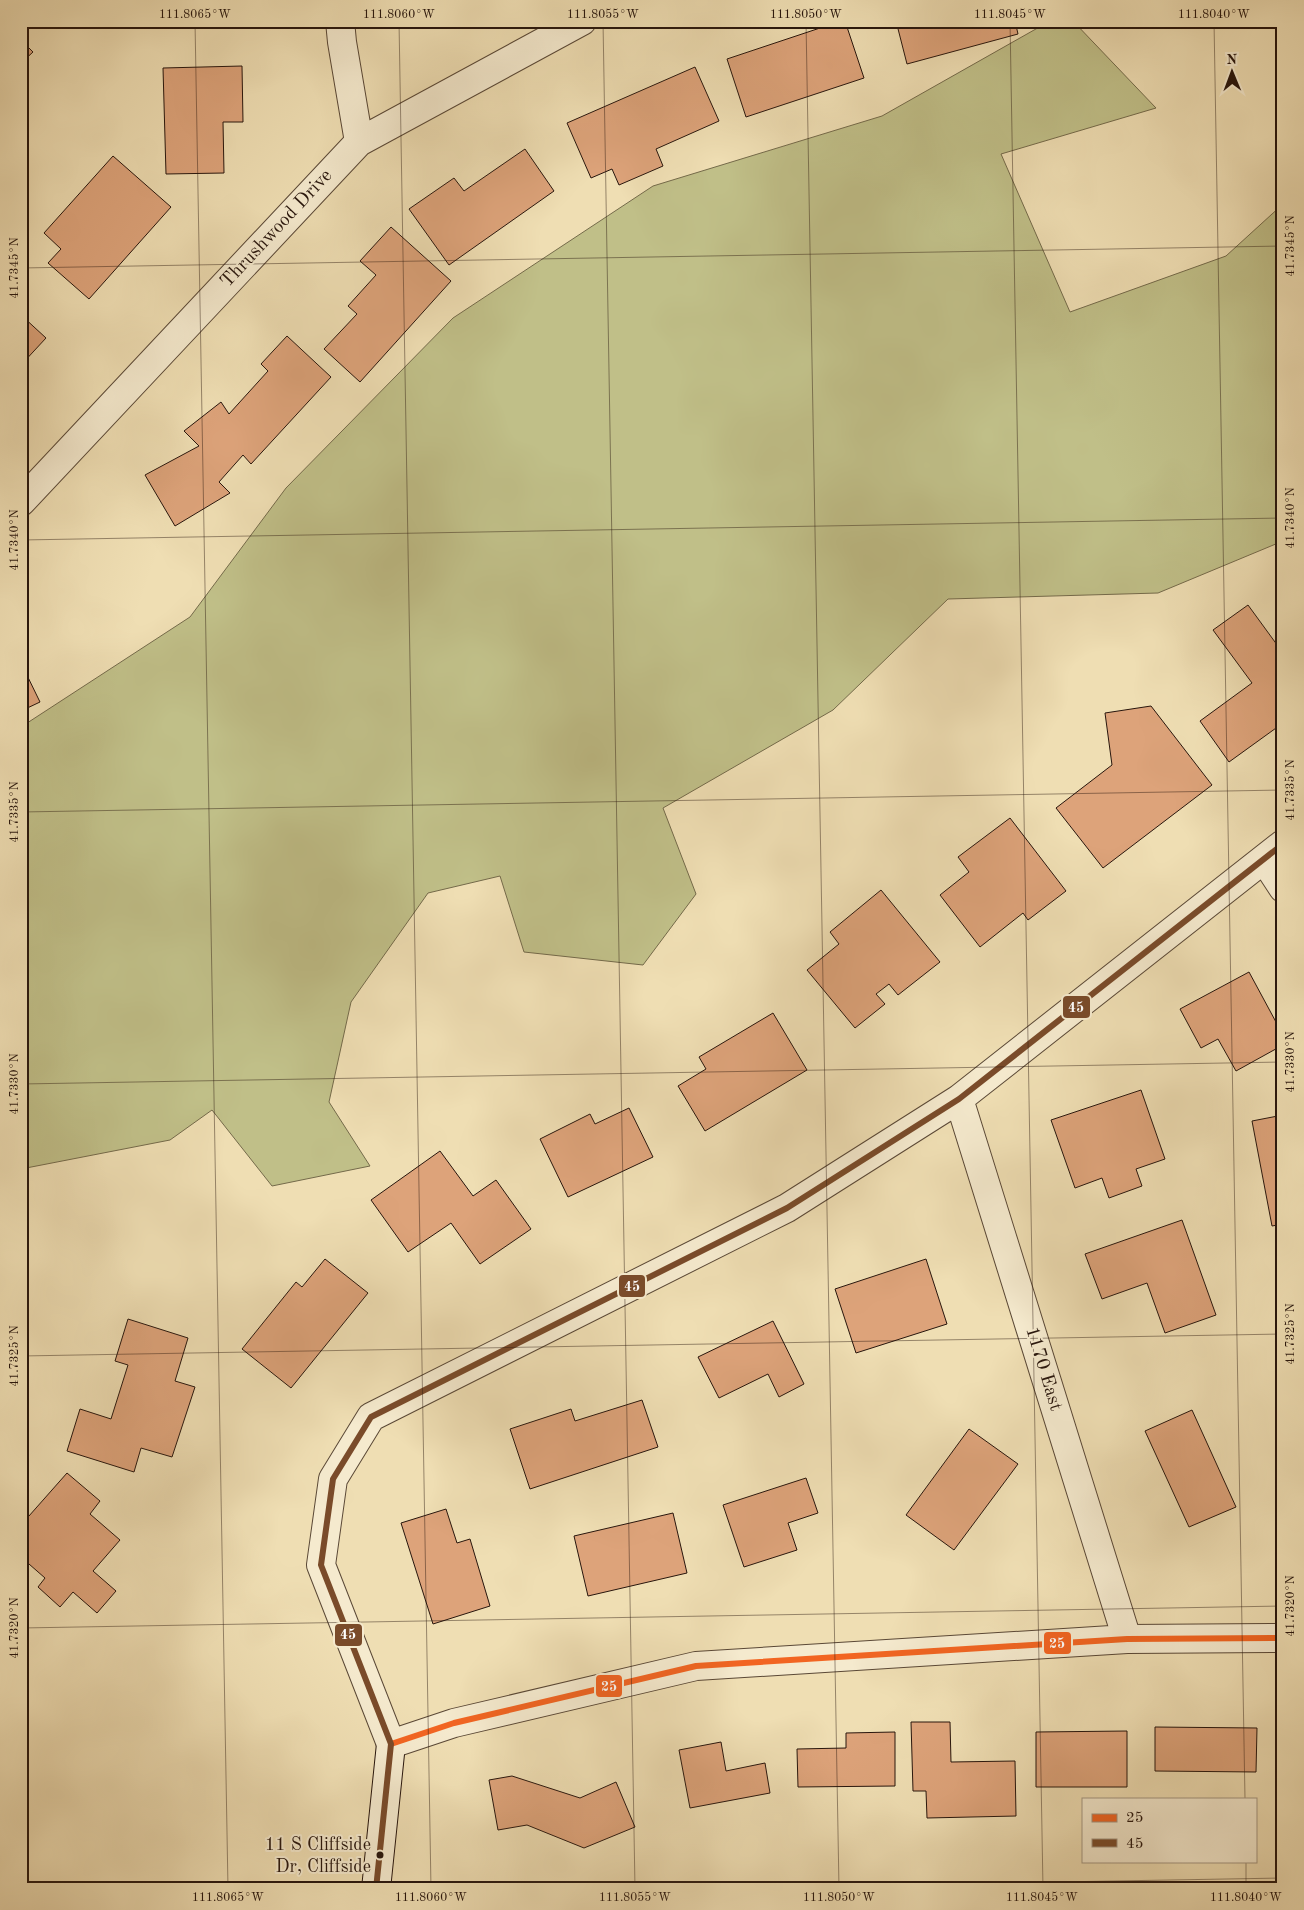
<svg xmlns="http://www.w3.org/2000/svg" width="1304" height="1910" font-family="'Old Standard TT',serif">
	<style>
		.green { fill: #c0bf88; stroke: #746a4a }
		.building { fill: #dda37a; stroke: #28160d }
		.lines { fill: none; stroke-linecap: round; stroke-linejoin: round }
		.street-casing { stroke: #5a4836; stroke-width: 30 }
		.secondary-casing { stroke: #28160d; stroke-width: 30 }
		.street { stroke: #f5eace; stroke-width: 28 }
		.secondary { stroke: #f5eace; stroke-width: 28 }
		.bus-1-casing { stroke: #f5eace; stroke-width: 10 }
		.bus-2-casing { stroke: #f5eace; stroke-width: 10 }
		.bus-1 { stroke: #f26522; stroke-width: 6 }
		.bus-2 { stroke: #7a4b2a; stroke-width: 6 }
		.ticks { fill: none; stroke: #28160d; stroke-width: 1; stroke-opacity: 0.45 }
		.bus-dot { fill: #28160d; stroke: #f5eace; stroke-width: 2 }
		.labels { text-anchor: middle; dominant-baseline: central; stroke-width: 4; stroke-linejoin: round; paint-order: stroke }
		.bus-label { font-size: 18px; fill: #28160d; stroke: #f5eace; text-anchor: end }
		.street-label { font-size: 19px; fill: #28160d; stroke: #f5eace }
		.line-badge { stroke: #f5eace; stroke-width: 2 }
		.badge-label { font-size: 14px; text-anchor: middle; font-weight: bold; fill: #fff }
		.neatline { fill: none; stroke: #28160d; stroke-width: 2 }
		.ticks-label { font-size: 12px; text-anchor: middle; fill: #28160d }
	</style>
	<rect width="100%" height="100%" fill="#efdeb3"/>
	<filter id="stains"><feTurbulence type="fractalNoise" baseFrequency=".004" numOctaves="4"/><feColorMatrix values="0 0 0 0 .2 0 0 0 0 .09 0 0 0 0 .02 0 0 0 .5 -.17"/></filter>
	<radialGradient id="worn" r=".72"><stop offset=".6" stop-color="#630" stop-opacity="0"/><stop offset="1" stop-color="#630" stop-opacity=".3"/></radialGradient>
	<!-- green -->
	<path class="green" d="M 1050,21 L 1073,21 L 1156,108 L 1001,154 L 1070,312 L 1226,256 L 1283,204 L 1283,541 L 1158,593 L 948,599 L 833,710 L 663,808 L 696,894 L 643,965 L 524,952 L 500,876 L 428,893 L 351,1002 L 329,1102 L 370,1166 L 272,1186 L 212,1110 L 170,1140 L 21,1169 L 21,727 L 190,617 L 286,488 L 453,318 L 653,186 L 882,116 Z"/>
	<!-- building -->
	<path class="building" d="M 41,21 L 56,21 L 46,28 Z
		M 841,21 L 845,21 L 864,78 L 746,117 L 727,59 Z
		M 896,21 L 1015,21 L 1018,34 L 907,64 Z
		M 21,40 L 33,52 L 21,63 Z
		M 242,66 L 243,122 L 223,122 L 224,173 L 166,174 L 163,68 Z
		M 695,67 L 719,121 L 656,149 L 663,166 L 619,185 L 612,169 L 591,178 L 567,123 Z
		M 21,78 L 27,84 L 21,90 Z
		M 525,149 L 554,191 L 449,265 L 409,209 L 454,178 L 464,191 Z
		M 113,156 L 171,207 L 89,299 L 48,263 L 61,249 L 44,233 Z
		M 391,227 L 451,281 L 360,382 L 324,349 L 357,314 L 348,306 L 376,275 L 360,261 Z
		M 21,315 L 46,338 L 21,365 Z
		M 287,336 L 331,377 L 251,464 L 243,455 L 219,482 L 230,493 L 175,526 L 145,475 L 199,446 L 184,431 L 221,402 L 229,414 L 268,371 L 261,364 Z
		M 1248,605 L 1283,653 L 1283,723 L 1229,762 L 1200,721 L 1252,683 L 1213,630 Z
		M 21,663 L 40,702 L 21,711 Z
		M 1151,706 L 1212,785 L 1103,868 L 1056,808 L 1112,765 L 1105,713 Z
		M 1010,818 L 1066,891 L 1028,920 L 1023,913 L 980,947 L 940,895 L 969,872 L 958,857 Z
		M 881,890 L 940,962 L 898,995 L 889,984 L 876,994 L 885,1004 L 855,1028 L 807,970 L 839,944 L 830,932 Z
		M 1249,972 L 1283,1035 L 1283,1045 L 1236,1071 L 1218,1039 L 1201,1048 L 1180,1009 Z
		M 773,1013 L 807,1070 L 705,1131 L 678,1086 L 706,1069 L 699,1057 Z
		M 1141,1090 L 1165,1159 L 1136,1169 L 1142,1186 L 1109,1198 L 1102,1178 L 1075,1188 L 1051,1120 Z
		M 629,1108 L 653,1157 L 568,1197 L 540,1139 L 590,1114 L 595,1124 Z
		M 1283,1115 L 1283,1224 L 1272,1226 L 1252,1121 Z
		M 440,1151 L 473,1196 L 496,1180 L 531,1229 L 480,1264 L 451,1223 L 408,1252 L 371,1200 Z
		M 1182,1220 L 1216,1315 L 1165,1333 L 1147,1283 L 1102,1299 L 1085,1254 Z
		M 325,1259 L 368,1293 L 291,1388 L 242,1349 L 296,1282 L 302,1287 Z
		M 926,1259 L 947,1324 L 856,1353 L 835,1289 Z
		M 128,1319 L 188,1338 L 175,1381 L 195,1387 L 172,1457 L 141,1448 L 134,1472 L 67,1451 L 80,1409 L 111,1419 L 128,1365 L 115,1361 Z
		M 773,1321 L 804,1384 L 779,1397 L 768,1374 L 719,1398 L 698,1357 Z
		M 642,1400 L 658,1447 L 530,1489 L 510,1429 L 571,1409 L 575,1421 Z
		M 1192,1410 L 1236,1507 L 1189,1527 L 1145,1431 Z
		M 969,1429 L 1018,1464 L 954,1550 L 906,1515 Z
		M 67,1473 L 100,1501 L 90,1514 L 120,1540 L 93,1571 L 116,1591 L 97,1613 L 73,1592 L 60,1607 L 38,1587 L 45,1578 L 21,1557 L 21,1525 Z
		M 806,1478 L 818,1513 L 788,1523 L 797,1550 L 744,1567 L 723,1505 Z
		M 446,1509 L 457,1543 L 470,1539 L 490,1606 L 433,1624 L 401,1523 Z
		M 673,1513 L 687,1573 L 588,1596 L 574,1536 Z
		M 911,1722 L 950,1722 L 951,1762 L 1015,1761 L 1016,1816 L 927,1818 L 926,1791 L 913,1791 Z
		M 1155,1727 L 1257,1728 L 1256,1772 L 1155,1771 Z
		M 1127,1731 L 1127,1787 L 1036,1787 L 1036,1732 Z
		M 895,1732 L 895,1786 L 798,1787 L 797,1749 L 846,1748 L 846,1733 Z
		M 721,1742 L 726,1771 L 765,1763 L 770,1793 L 690,1808 L 679,1750 Z
		M 1281,1763 L 1283,1763 L 1283,1798 L 1281,1798 Z
		M 512,1776 L 580,1798 L 616,1782 L 635,1827 L 584,1848 L 527,1825 L 498,1830 L 489,1780 Z"/>
	<g class="lines">
		<defs>
			<path id="street" d="M 340,21 L 342,42 L 359,142
				M 21,502 L 359,142 L 582,21
				M 1283,844 L 959,1099 L 787,1208 L 371,1417 L 333,1479 L 321,1565 L 391,1744 L 454,1723 L 696,1666 L 1127,1639 L 1283,1638
				M 1264,859 L 1283,888
				M 959,1099 L 1127,1639"/>
			<path id="secondary" d="M 376,1889 L 391,1744"/>
		</defs>
		<!-- street casing -->
		<use href="#street" class="street-casing"/>
		<!-- secondary casing -->
		<use href="#secondary" class="secondary-casing"/>
		<!-- street -->
		<use href="#street" class="street"/>
		<!-- secondary -->
		<use href="#secondary" class="secondary"/>
		<defs>
			<path id="bus-1" d="M 391,1744 L 454,1723 L 696,1666 L 1127,1639 L 1283,1638"/>
			<path id="bus-2" d="M 376,1889 L 391,1744 L 321,1565 L 333,1479 L 371,1417 L 787,1208 L 959,1099 L 1283,844"/>
		</defs>
		<!-- bus-1 casing -->
		<use href="#bus-1" class="bus-1-casing"/>
		<!-- bus-2 casing -->
		<use href="#bus-2" class="bus-2-casing"/>
		<!-- bus-1 -->
		<use href="#bus-1" class="bus-1"/>
		<!-- bus-2 -->
		<use href="#bus-2" class="bus-2"/>
	</g>
	<!-- ticks -->
	<path class="ticks" d="M 195,21 L 228,1889M 399,21 L 431,1889M 603,21 L 635,1889M 806,21 L 839,1889M 1010,21 L 1043,1889M 1214,21 L 1245,1799M 21,268 L 1283,246M 21,540 L 1283,518M 21,812 L 1283,790M 21,1084 L 1283,1062M 21,1356 L 1283,1334M 21,1628 L 1283,1606M 21,1727 L 24,1889M 1246,1861 L 1246,1889M 661,1889 L 1283,1878"/>
	<!-- markers -->
	<circle class="bus-dot" cx="380" cy="1855" r="4.5"/>
	<g class="labels">
		<!-- bus labels -->
		<g class="bus-label">
			<text x="371" y="1845">11 S Cliffside<tspan x="371" dy="22">Dr, Cliffside</tspan></text>
		</g>
		<!-- street labels -->
		<g class="street-label">
			<text transform="translate(277 229) rotate(-47)">Thrushwood Drive</text>
			<text transform="translate(1043 1369) rotate(73)">1170 East</text>
		</g>
	</g>
	<g class="line-badge">
		<rect x="1062" y="995" width="29" height="24" rx="5" fill="#7a4b2a"/>
		<rect x="618" y="1274" width="28" height="24" rx="5" fill="#7a4b2a"/>
		<rect x="334" y="1623" width="29" height="24" rx="5" fill="#7a4b2a"/>
		<rect x="1043" y="1631" width="29" height="24" rx="5" fill="#f26522"/>
		<rect x="595" y="1674" width="28" height="24" rx="5" fill="#f26522"/>
	</g>
	<g class="badge-label">
		<text x="1076" y="1012">45</text>
		<text x="632" y="1291">45</text>
		<text x="348" y="1639">45</text>
		<text x="1057" y="1648">25</text>
		<text x="609" y="1691">25</text>
	</g>
	<!-- margin -->
	<rect width="1304" height="1910" fill="none" stroke="#efdeb3" stroke-width="55"/>
	<!-- legend -->
	<rect x="1082" y="1798" width="175" height="65" fill="#f5eace" stroke="#a39581"/>
	<rect x="1092" y="1814" width="25" height="8" fill="#f26522" stroke="#a39581"/>
	<text x="1126" y="1822" font-size="15" fill="#28160d">25</text>
	<rect x="1092" y="1839" width="25" height="8" fill="#7a4b2a" stroke="#a39581"/>
	<text x="1126" y="1848" font-size="15" fill="#28160d">45</text>
	<!-- north arrow -->
	<g transform="translate(1232 72) rotate(359)" stroke="#f5eace" stroke-width="4" paint-order="stroke">
	<path d="M0-4L9 19L0 12L-9 19Z" fill="#28160d"/>
	<text y="-8" font-size="14" font-weight="bold" text-anchor="middle" fill="#28160d">N</text>
	</g>
	<rect x="28" y="28" width="1248" height="1854" class="neatline"/>
	<g class="ticks-label">
		<text x="195" y="18">111.8065°W</text>
		<text x="399" y="18">111.8060°W</text>
		<text x="603" y="18">111.8055°W</text>
		<text x="806" y="18">111.8050°W</text>
		<text x="1010" y="18">111.8045°W</text>
		<text x="1214" y="18">111.8040°W</text>
		<text transform="translate(1290 246) rotate(-90)" y="4">41.7345°N</text>
		<text transform="translate(14 268) rotate(-90)" y="4">41.7345°N</text>
		<text transform="translate(1290 518) rotate(-90)" y="4">41.7340°N</text>
		<text transform="translate(14 540) rotate(-90)" y="4">41.7340°N</text>
		<text transform="translate(1290 790) rotate(-90)" y="4">41.7335°N</text>
		<text transform="translate(14 812) rotate(-90)" y="4">41.7335°N</text>
		<text transform="translate(1290 1062) rotate(-90)" y="4">41.7330°N</text>
		<text transform="translate(14 1084) rotate(-90)" y="4">41.7330°N</text>
		<text transform="translate(1290 1334) rotate(-90)" y="4">41.7325°N</text>
		<text transform="translate(14 1356) rotate(-90)" y="4">41.7325°N</text>
		<text transform="translate(1290 1606) rotate(-90)" y="4">41.7320°N</text>
		<text transform="translate(14 1628) rotate(-90)" y="4">41.7320°N</text>
		<text x="228" y="1901">111.8065°W</text>
		<text x="431" y="1901">111.8060°W</text>
		<text x="635" y="1901">111.8055°W</text>
		<text x="839" y="1901">111.8050°W</text>
		<text x="1042" y="1901">111.8045°W</text>
		<text x="1246" y="1901">111.8040°W</text>
	</g>
	<rect width="100%" height="100%" filter="url(#stains)"/>
	<rect width="100%" height="100%" fill="url(#worn)"/>
</svg>
